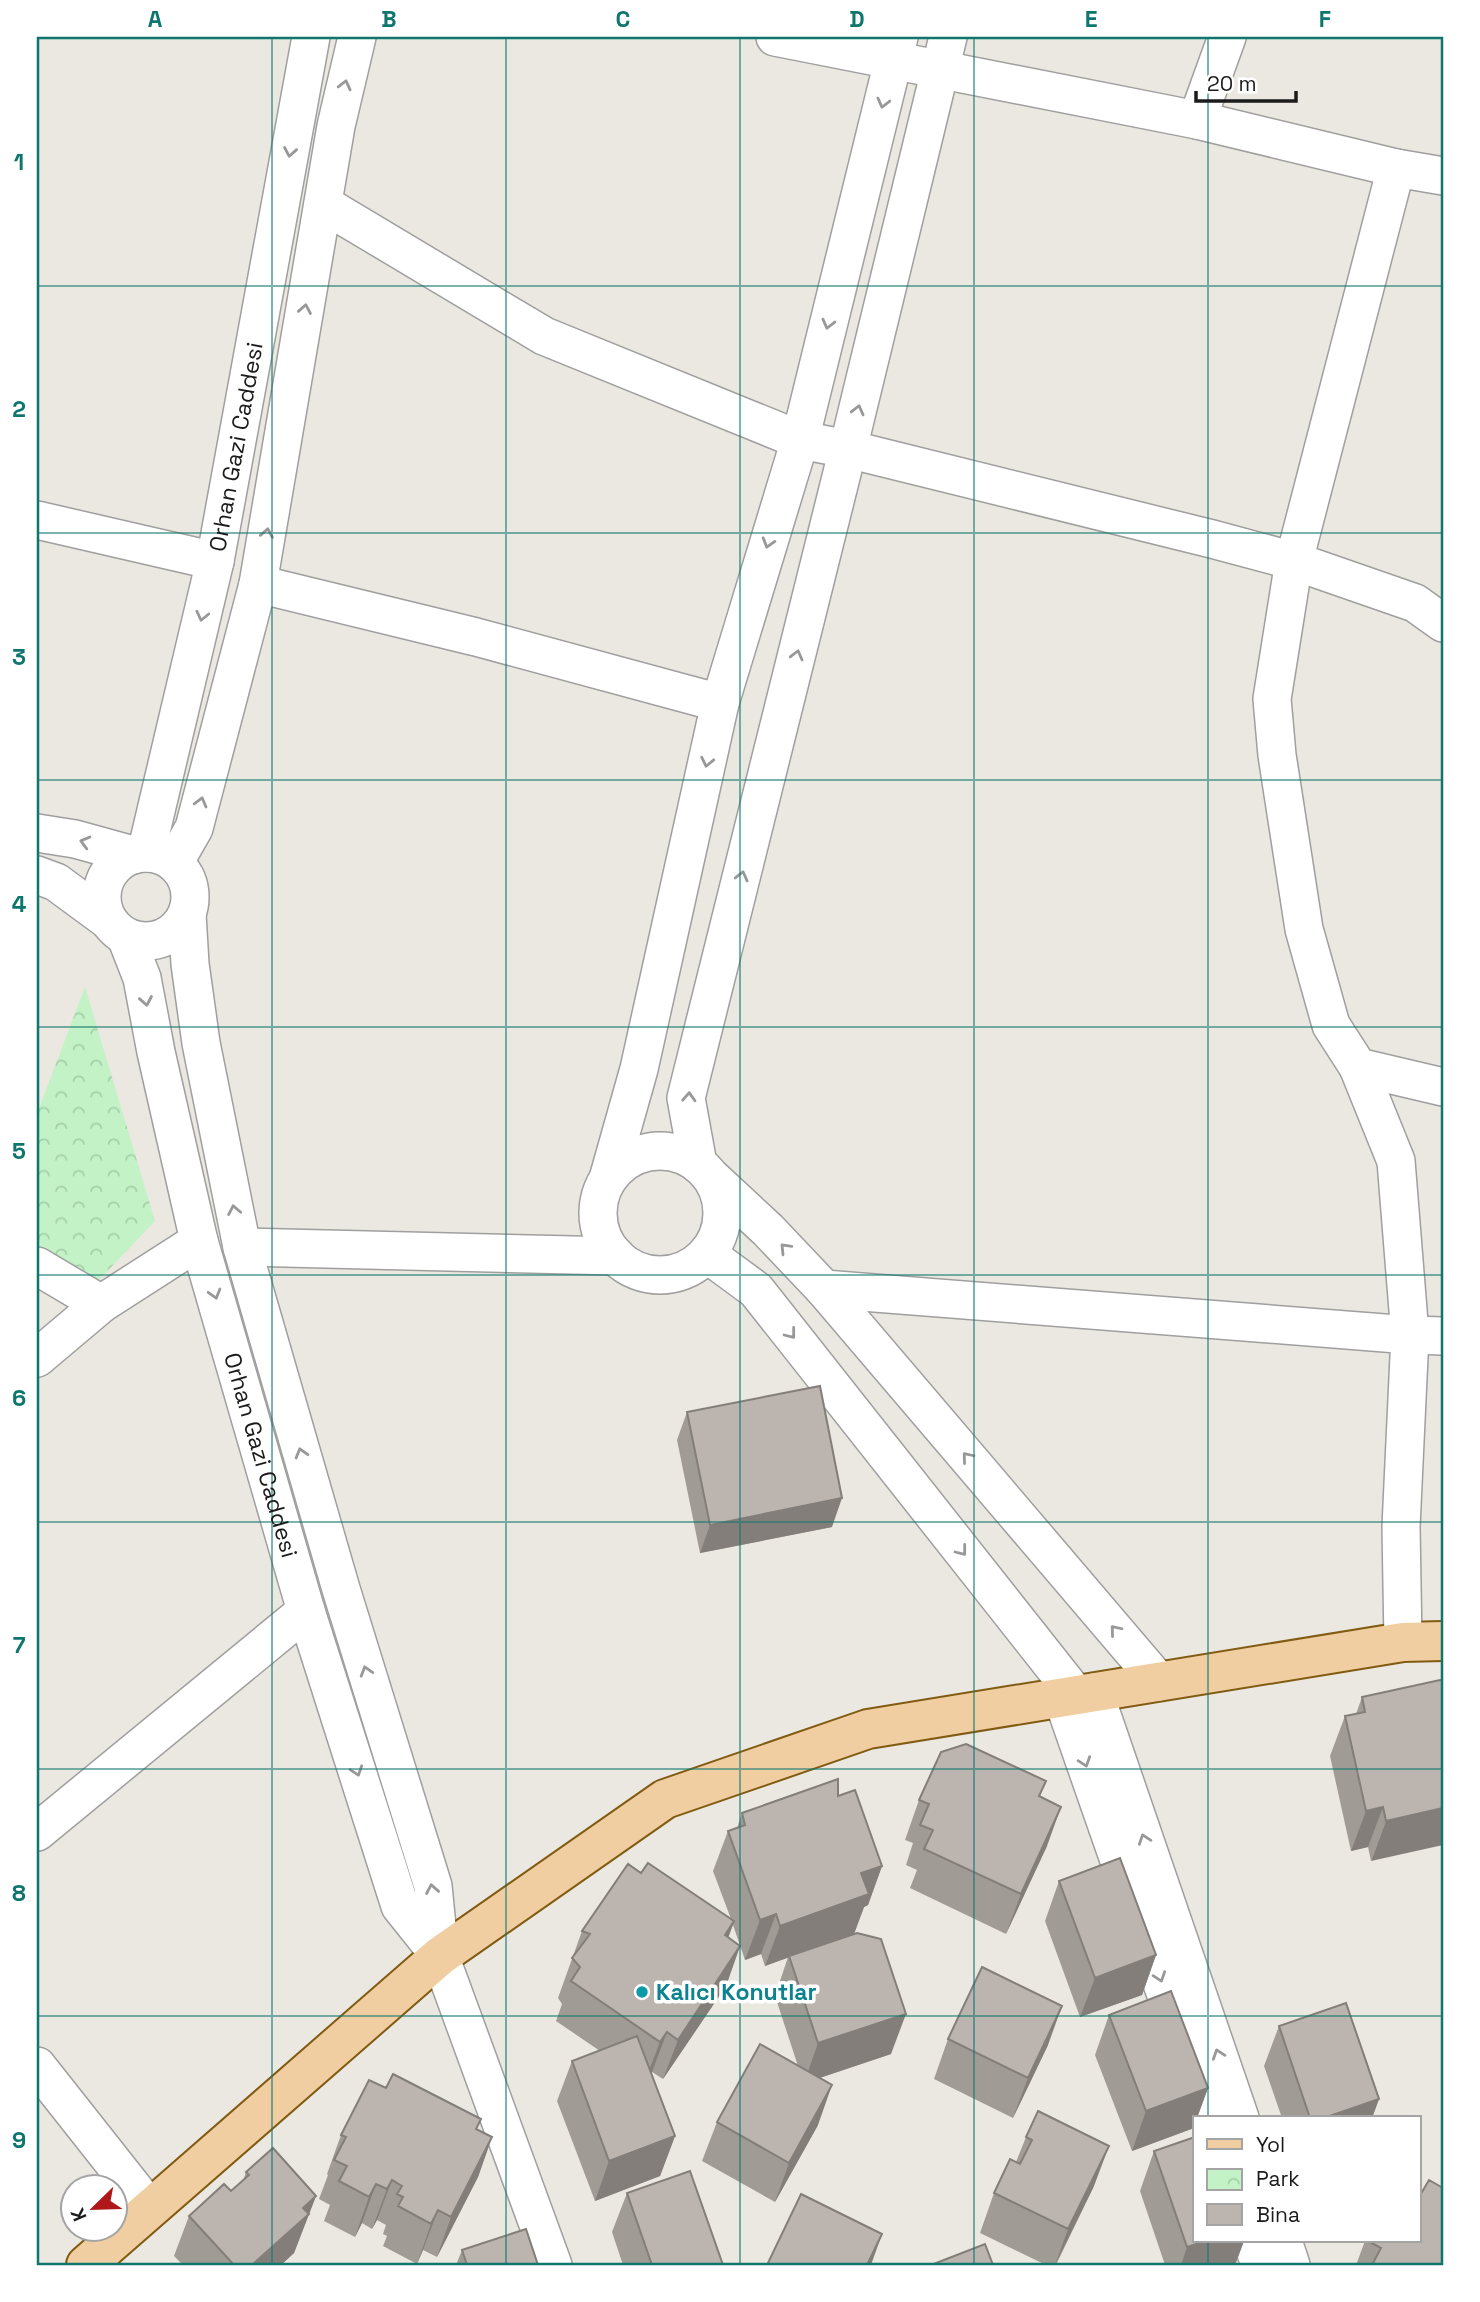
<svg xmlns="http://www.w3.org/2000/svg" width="1480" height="2302" font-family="'Space Grotesk',sans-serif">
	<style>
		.park { fill: url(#park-crowns) }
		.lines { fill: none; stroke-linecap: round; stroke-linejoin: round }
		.street-casing { stroke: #9f9f9f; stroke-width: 40 }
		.primary-casing { stroke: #815b11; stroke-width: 42 }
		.street { stroke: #fff; stroke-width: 37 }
		.primary { stroke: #f0cea2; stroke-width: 38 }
		.wall { fill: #a19b96 }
		.shaded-wall { fill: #837e7a }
		.building { fill: #bbb4af; stroke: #837e7a; stroke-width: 2 }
		.oneway { stroke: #989898 }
		.grid { fill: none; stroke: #0f766e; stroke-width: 2; stroke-opacity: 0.55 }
		.culture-dot { fill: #0f9aa8; stroke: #fff; stroke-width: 2.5 }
		.labels { text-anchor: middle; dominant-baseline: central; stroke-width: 7; stroke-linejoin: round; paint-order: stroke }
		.street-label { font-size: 23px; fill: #1b1b1b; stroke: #fff }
		.culture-label { font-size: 23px; font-weight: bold; fill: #0d838f; stroke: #fff; text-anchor: start }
		.neatline { fill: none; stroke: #0f766e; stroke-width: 2.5 }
		.grid-label { font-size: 23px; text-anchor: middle; font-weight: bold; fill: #0f766e }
	</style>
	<defs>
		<pattern id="park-crowns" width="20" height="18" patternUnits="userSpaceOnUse" patternTransform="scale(1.75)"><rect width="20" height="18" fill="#c2f2c6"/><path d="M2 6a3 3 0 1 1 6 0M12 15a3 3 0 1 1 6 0" fill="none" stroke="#a6cfaa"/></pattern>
	</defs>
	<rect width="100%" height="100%" fill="#ebe8e1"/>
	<!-- park -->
	<path class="park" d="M 85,987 L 155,1221 L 97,1282 L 37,1245 L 37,1114 Z"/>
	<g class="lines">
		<defs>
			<g id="street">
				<path d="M 775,37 L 1197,120 L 1396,168 L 1443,176"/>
				<path d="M 1197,120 L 1227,37"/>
				<path d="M 1396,168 L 1294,561 L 1415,603 L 1443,623"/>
				<path d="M 323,204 L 544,336 L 800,440 L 848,449 L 1212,539 L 1294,561 L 1272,699 L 1277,755 L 1304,929 L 1331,1025 L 1358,1067 L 1443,1087"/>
				<path d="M 37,520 L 215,561"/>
				<path d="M 258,584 L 476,637 L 720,703"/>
				<path d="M 37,833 L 75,839 L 133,855"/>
				<path id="s1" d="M 146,853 L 215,561 L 311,37"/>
				<circle cx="146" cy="897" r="44"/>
				<path d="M 174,863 L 194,828 L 258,584 L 336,126 L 357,37"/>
				<path d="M 37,875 L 56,882 L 109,921"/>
				<path d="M 187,914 L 190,964 L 201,1043 L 242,1247 L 341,1589 L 433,1886 L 440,1956 L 553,2265"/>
				<path id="s2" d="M 126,937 L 142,978 L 156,1052 L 199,1241 L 306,1611 L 400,1906 L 440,1956"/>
				<path d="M 1358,1067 L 1396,1161 L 1410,1335 L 1401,1527 L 1403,1642"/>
				<circle cx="660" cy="1213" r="62"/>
				<path d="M 698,1164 L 686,1098 L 848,449 L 948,37"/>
				<path d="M 712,1178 L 768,1230 L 824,1289 L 1159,1682"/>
				<path d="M 608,1179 L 639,1069 L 720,703 L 800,440 L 899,37"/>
				<path d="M 242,1247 L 616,1256"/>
				<path d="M 707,1254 L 756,1290 L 1076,1695"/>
				<path d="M 37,1266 L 101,1304"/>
				<path d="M 824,1289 L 1410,1335 L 1443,1336"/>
				<path d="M 37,1358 L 101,1304 L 199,1241"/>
				<path d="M 1094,1692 L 1240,2118"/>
				<path d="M 1062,1697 L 1209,2118"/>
				<path d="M 37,1832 L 306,1611"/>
				<path d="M 37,2066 L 150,2209"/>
				<path d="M 1252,2241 L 1260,2265"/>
				<path d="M 1283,2241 L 1291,2265"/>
			</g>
			<path id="primary" d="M 86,2265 L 440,1956 L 665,1799 L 868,1729 L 1403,1642 L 1443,1641"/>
		</defs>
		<!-- street casing -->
		<use href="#street" class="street-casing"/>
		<!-- primary casing -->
		<use href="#primary" class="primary-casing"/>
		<!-- street -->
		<use href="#street" class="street"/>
		<!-- primary -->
		<use href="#primary" class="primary"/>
	</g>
	<!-- wall -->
	<path class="wall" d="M 687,1412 L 832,1527 L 700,1553 L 677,1440 Z
		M 1440,1680 L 1371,1861 L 1368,1847 L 1351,1851 L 1330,1756 L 1345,1716 L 1356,1714 L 1362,1697 Z
		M 838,1796 L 882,1866 L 868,1905 L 864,1907 L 854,1934 L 891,2054 L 820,2078 L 818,2125 L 775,2202 L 702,2161 L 717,2122 L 798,2066 L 775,1996 L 788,1957 L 765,1966 L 761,1954 L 745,1960 L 733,1925 L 728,1938 L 740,1946 L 726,1986 L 663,2079 L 652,2072 L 651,2073 L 675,2136 L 660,2176 L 595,2201 L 557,2101 L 572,2061 L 600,2051 L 556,2021 L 562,2004 L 558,1998 L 582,1931 L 641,1873 L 731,1919 L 713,1871 L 728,1831 L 737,1828 L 742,1813 Z
		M 1041,1797 L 1047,1846 L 1006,1934 L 910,1888 L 917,1870 L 906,1865 L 913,1843 L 905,1840 L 919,1800 Z
		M 1059,1881 L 1156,1955 L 1142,1995 L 1080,2017 L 1045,1921 Z
		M 1109,2015 L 1208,2088 L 1197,2118 L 1195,2118 L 1194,2128 L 1132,2151 L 1095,2055 Z
		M 1279,2026 L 1379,2099 L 1372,2118 L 1282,2118 L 1264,2066 Z
		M 948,2039 L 1048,2045 L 1013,2118 L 934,2079 Z
		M 386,2088 L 477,2130 L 492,2137 L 478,2177 L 437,2257 L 423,2250 L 417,2264 L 383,2246 L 387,2236 L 383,2234 L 386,2225 L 377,2220 L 372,2229 L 362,2223 L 355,2237 L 324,2221 L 330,2205 L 319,2199 L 328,2175 L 327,2174 L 341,2135 Z
		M 1038,2111 L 1094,2186 L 1056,2265 L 1046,2265 L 980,2233 L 994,2193 L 1016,2162 L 1026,2137 Z
		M 1154,2151 L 1195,2241 L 1244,2241 L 1235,2265 L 1165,2265 L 1140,2191 Z
		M 246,2172 L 316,2196 L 294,2253 L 281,2265 L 183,2265 L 174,2256 L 189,2216 L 231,2191 L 243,2181 Z
		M 627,2193 L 723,2265 L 623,2265 L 612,2232 Z
		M 1365,2241 L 1419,2241 L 1443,2265 L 1356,2265 Z
		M 462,2250 L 538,2265 L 456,2265 Z"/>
	<!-- shaded-wall -->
	<path class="shaded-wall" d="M 842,1498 L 832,1527 L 700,1553 L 710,1525 Z
		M 1061,1807 L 1047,1846 L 1006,1934 L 1021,1894 Z
		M 1383,1807 L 1368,1847 L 1351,1851 L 1366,1811 Z
		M 1443,1808 L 1443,1845 L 1371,1861 L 1386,1821 Z
		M 882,1866 L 868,1905 L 864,1907 L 854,1934 L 765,1966 L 780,1926 L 861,1873 Z
		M 776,1914 L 761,1954 L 745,1960 L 760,1920 Z
		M 734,1921 L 720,1961 L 725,1935 Z
		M 740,1946 L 726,1986 L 663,2079 L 678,2040 Z
		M 1156,1955 L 1142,1995 L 1080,2017 L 1095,1978 Z
		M 1062,2006 L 1048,2045 L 1013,2118 L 1028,2078 Z
		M 906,2014 L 891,2054 L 804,2083 L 818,2043 Z
		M 667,2032 L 652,2072 L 645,2081 L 660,2042 Z
		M 832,2085 L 818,2125 L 775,2202 L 789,2163 Z
		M 1208,2088 L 1197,2118 L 1195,2118 L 1194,2128 L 1132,2151 L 1146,2111 Z
		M 1379,2099 L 1372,2118 L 1324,2118 Z
		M 675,2136 L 660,2176 L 595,2201 L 609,2161 Z
		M 492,2137 L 478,2177 L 437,2257 L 451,2217 Z
		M 1109,2146 L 1094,2186 L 1055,2265 L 1068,2229 Z
		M 392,2180 L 377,2220 L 372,2229 L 387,2189 Z
		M 376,2184 L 362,2223 L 355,2237 L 369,2197 Z
		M 316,2196 L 294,2253 L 281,2265 L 252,2265 L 303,2208 Z
		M 438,2210 L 423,2250 L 417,2264 L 431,2224 Z
		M 882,2234 L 871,2265 L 867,2265 Z
		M 1206,2241 L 1244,2241 L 1235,2265 L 1181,2265 L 1187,2247 Z"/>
	<!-- building -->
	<path class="building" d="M 820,1386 L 842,1498 L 710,1525 L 687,1412 Z
		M 1440,1680 L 1443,1681 L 1443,1808 L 1386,1821 L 1383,1807 L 1366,1811 L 1345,1716 L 1365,1712 L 1362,1697 Z
		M 966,1744 L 1046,1781 L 1039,1796 L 1061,1807 L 1021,1894 L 924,1849 L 933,1830 L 920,1825 L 929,1804 L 919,1800 L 941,1752 Z
		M 838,1779 L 838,1796 L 855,1790 L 882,1866 L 861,1873 L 869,1894 L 780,1926 L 776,1914 L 760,1920 L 728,1831 L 745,1825 L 742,1813 Z
		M 1120,1858 L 1156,1955 L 1095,1978 L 1059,1881 Z
		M 648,1863 L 734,1921 L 725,1935 L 740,1946 L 678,2040 L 667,2032 L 660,2042 L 571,1981 L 580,1967 L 572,1958 L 590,1934 L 582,1931 L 628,1864 L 641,1873 Z
		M 857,1933 L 881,1939 L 906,2014 L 818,2043 L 789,1956 Z
		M 982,1967 L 1062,2006 L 1028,2078 L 948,2039 Z
		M 1171,1991 L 1208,2088 L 1146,2111 L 1109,2015 Z
		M 1346,2003 L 1379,2099 L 1324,2118 L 1310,2118 L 1279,2026 Z
		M 637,2036 L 675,2136 L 609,2161 L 572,2061 Z
		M 760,2044 L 832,2085 L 789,2163 L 717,2122 Z
		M 393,2074 L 481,2119 L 476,2129 L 492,2137 L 451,2217 L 438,2210 L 431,2224 L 398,2206 L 403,2197 L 397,2194 L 402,2186 L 392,2180 L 387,2189 L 376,2184 L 369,2197 L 339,2181 L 347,2166 L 334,2160 L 346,2137 L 341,2135 L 369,2080 L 386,2088 Z
		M 1038,2111 L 1109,2146 L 1068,2229 L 994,2193 L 1010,2159 L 1020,2164 L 1032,2140 L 1026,2137 Z
		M 1195,2137 L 1195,2241 L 1206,2241 L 1187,2247 L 1154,2151 Z
		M 273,2148 L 316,2196 L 303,2208 L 309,2214 L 252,2265 L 234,2265 L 189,2216 L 224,2184 L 231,2191 L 249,2175 L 246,2172 Z
		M 690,2171 L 723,2265 L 652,2265 L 627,2193 Z
		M 1429,2180 L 1443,2188 L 1443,2265 L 1378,2265 L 1373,2263 L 1381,2248 L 1368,2241 L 1419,2241 L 1419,2191 L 1422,2192 Z
		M 801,2194 L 882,2234 L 867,2265 L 767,2265 Z
		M 526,2229 L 538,2265 L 467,2265 L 462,2250 Z
		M 985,2244 L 993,2265 L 931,2265 Z"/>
	<!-- one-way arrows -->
	<defs><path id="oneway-chevron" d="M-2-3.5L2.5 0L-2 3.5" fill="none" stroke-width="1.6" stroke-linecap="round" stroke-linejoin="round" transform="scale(1.75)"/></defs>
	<g class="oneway">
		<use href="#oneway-chevron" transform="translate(345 85) rotate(-76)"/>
		<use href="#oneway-chevron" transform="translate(883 103) rotate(104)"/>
		<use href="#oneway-chevron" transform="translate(290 152) rotate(100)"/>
		<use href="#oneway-chevron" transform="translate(305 309) rotate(-80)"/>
		<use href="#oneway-chevron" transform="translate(828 324) rotate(104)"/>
		<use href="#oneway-chevron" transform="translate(858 410) rotate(-76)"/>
		<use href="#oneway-chevron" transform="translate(267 533) rotate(-80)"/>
		<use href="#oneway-chevron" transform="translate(768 543) rotate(107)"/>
		<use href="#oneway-chevron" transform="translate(202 616) rotate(103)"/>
		<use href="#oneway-chevron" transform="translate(797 655) rotate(-76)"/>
		<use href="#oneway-chevron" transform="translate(707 762) rotate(102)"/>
		<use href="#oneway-chevron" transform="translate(201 802) rotate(-75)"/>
		<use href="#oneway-chevron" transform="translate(85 842) rotate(-165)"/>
		<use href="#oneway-chevron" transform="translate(742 876) rotate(-76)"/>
		<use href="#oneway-chevron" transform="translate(146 1001) rotate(80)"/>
		<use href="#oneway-chevron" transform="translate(689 1097) rotate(-87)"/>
		<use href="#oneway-chevron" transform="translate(234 1210) rotate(-101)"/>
		<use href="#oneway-chevron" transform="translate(785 1248) rotate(-134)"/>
		<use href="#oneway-chevron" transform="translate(215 1294) rotate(74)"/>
		<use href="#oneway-chevron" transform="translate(791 1334) rotate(52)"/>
		<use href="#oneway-chevron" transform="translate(301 1453) rotate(-106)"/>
		<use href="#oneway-chevron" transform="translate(967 1457) rotate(-130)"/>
		<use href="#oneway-chevron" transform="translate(962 1551) rotate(52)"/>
		<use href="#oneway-chevron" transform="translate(1115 1630) rotate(-130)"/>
		<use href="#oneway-chevron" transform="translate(366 1671) rotate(-107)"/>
		<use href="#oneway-chevron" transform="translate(1085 1762) rotate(71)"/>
		<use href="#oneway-chevron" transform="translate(357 1771) rotate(72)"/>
		<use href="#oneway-chevron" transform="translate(1144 1839) rotate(-109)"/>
		<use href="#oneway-chevron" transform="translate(432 1889) rotate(-100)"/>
		<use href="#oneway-chevron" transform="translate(1160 1977) rotate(71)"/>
		<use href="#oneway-chevron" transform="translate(1218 2054) rotate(-109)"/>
	</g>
	<!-- grid -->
	<path class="grid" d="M 272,37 L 272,2265M 506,37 L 506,2265M 740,37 L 740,2265M 974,37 L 974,2265M 1208,37 L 1208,2118M 37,286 L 1443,286M 37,533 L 1443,533M 37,780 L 1443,780M 37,1027 L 1443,1027M 37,1275 L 1443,1275M 37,1522 L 1443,1522M 37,1769 L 1443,1769M 37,2016 L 1443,2016M 1208,2241 L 1208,2265"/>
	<!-- markers -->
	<circle class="culture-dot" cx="642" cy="1992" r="7"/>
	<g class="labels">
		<!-- street labels -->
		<g class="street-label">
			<text stroke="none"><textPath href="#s1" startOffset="416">Orhan Gazi Caddesi</textPath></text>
			<text stroke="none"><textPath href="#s2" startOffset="536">Orhan Gazi Caddesi</textPath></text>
		</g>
		<!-- culture labels -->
		<g class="culture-label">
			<text x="656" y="1992">Kalıcı Konutlar</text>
		</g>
	</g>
	<!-- border -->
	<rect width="1480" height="2302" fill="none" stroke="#ffffff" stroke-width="77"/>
	<!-- legend -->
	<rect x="1193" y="2116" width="228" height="126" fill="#ffffff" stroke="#a4a4a4" stroke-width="2"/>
	<rect x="1207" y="2139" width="35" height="10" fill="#f0cea2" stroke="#a4a4a4" stroke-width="2"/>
	<text x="1256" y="2152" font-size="21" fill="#1b1b1b">Yol</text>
	<rect x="1207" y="2169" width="35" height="21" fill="url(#park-crowns)" stroke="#a4a4a4" stroke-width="2"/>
	<text x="1256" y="2186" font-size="21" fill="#1b1b1b">Park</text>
	<rect x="1207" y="2204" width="35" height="21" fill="#bbb4af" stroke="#a4a4a4" stroke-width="2"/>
	<text x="1256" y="2222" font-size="21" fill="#1b1b1b">Bina</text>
	<!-- north arrow -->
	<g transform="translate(94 2208) rotate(247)"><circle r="33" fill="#ffffff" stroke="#a4a4a4" stroke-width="2"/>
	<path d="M0-5L12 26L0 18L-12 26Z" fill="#af1718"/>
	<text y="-10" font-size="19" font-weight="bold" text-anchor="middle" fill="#1b1b1b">K</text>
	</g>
	<!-- scale -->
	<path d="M1196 91v10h100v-10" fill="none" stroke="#1b1b1b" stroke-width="3.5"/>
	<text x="1207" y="91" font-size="21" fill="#1b1b1b" stroke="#ffffff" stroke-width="5" paint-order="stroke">20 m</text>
	<rect x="38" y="38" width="1404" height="2226" class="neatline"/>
	<g class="grid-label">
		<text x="155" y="27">A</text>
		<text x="389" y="27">B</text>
		<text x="623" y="27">C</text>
		<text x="857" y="27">D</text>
		<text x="1091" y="27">E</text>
		<text x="1325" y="27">F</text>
		<text x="19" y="170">1</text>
		<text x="19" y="417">2</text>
		<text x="19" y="665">3</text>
		<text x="19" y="912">4</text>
		<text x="19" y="1159">5</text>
		<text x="19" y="1406">6</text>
		<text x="19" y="1653">7</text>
		<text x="19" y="1901">8</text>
		<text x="19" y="2148">9</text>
	</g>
</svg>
